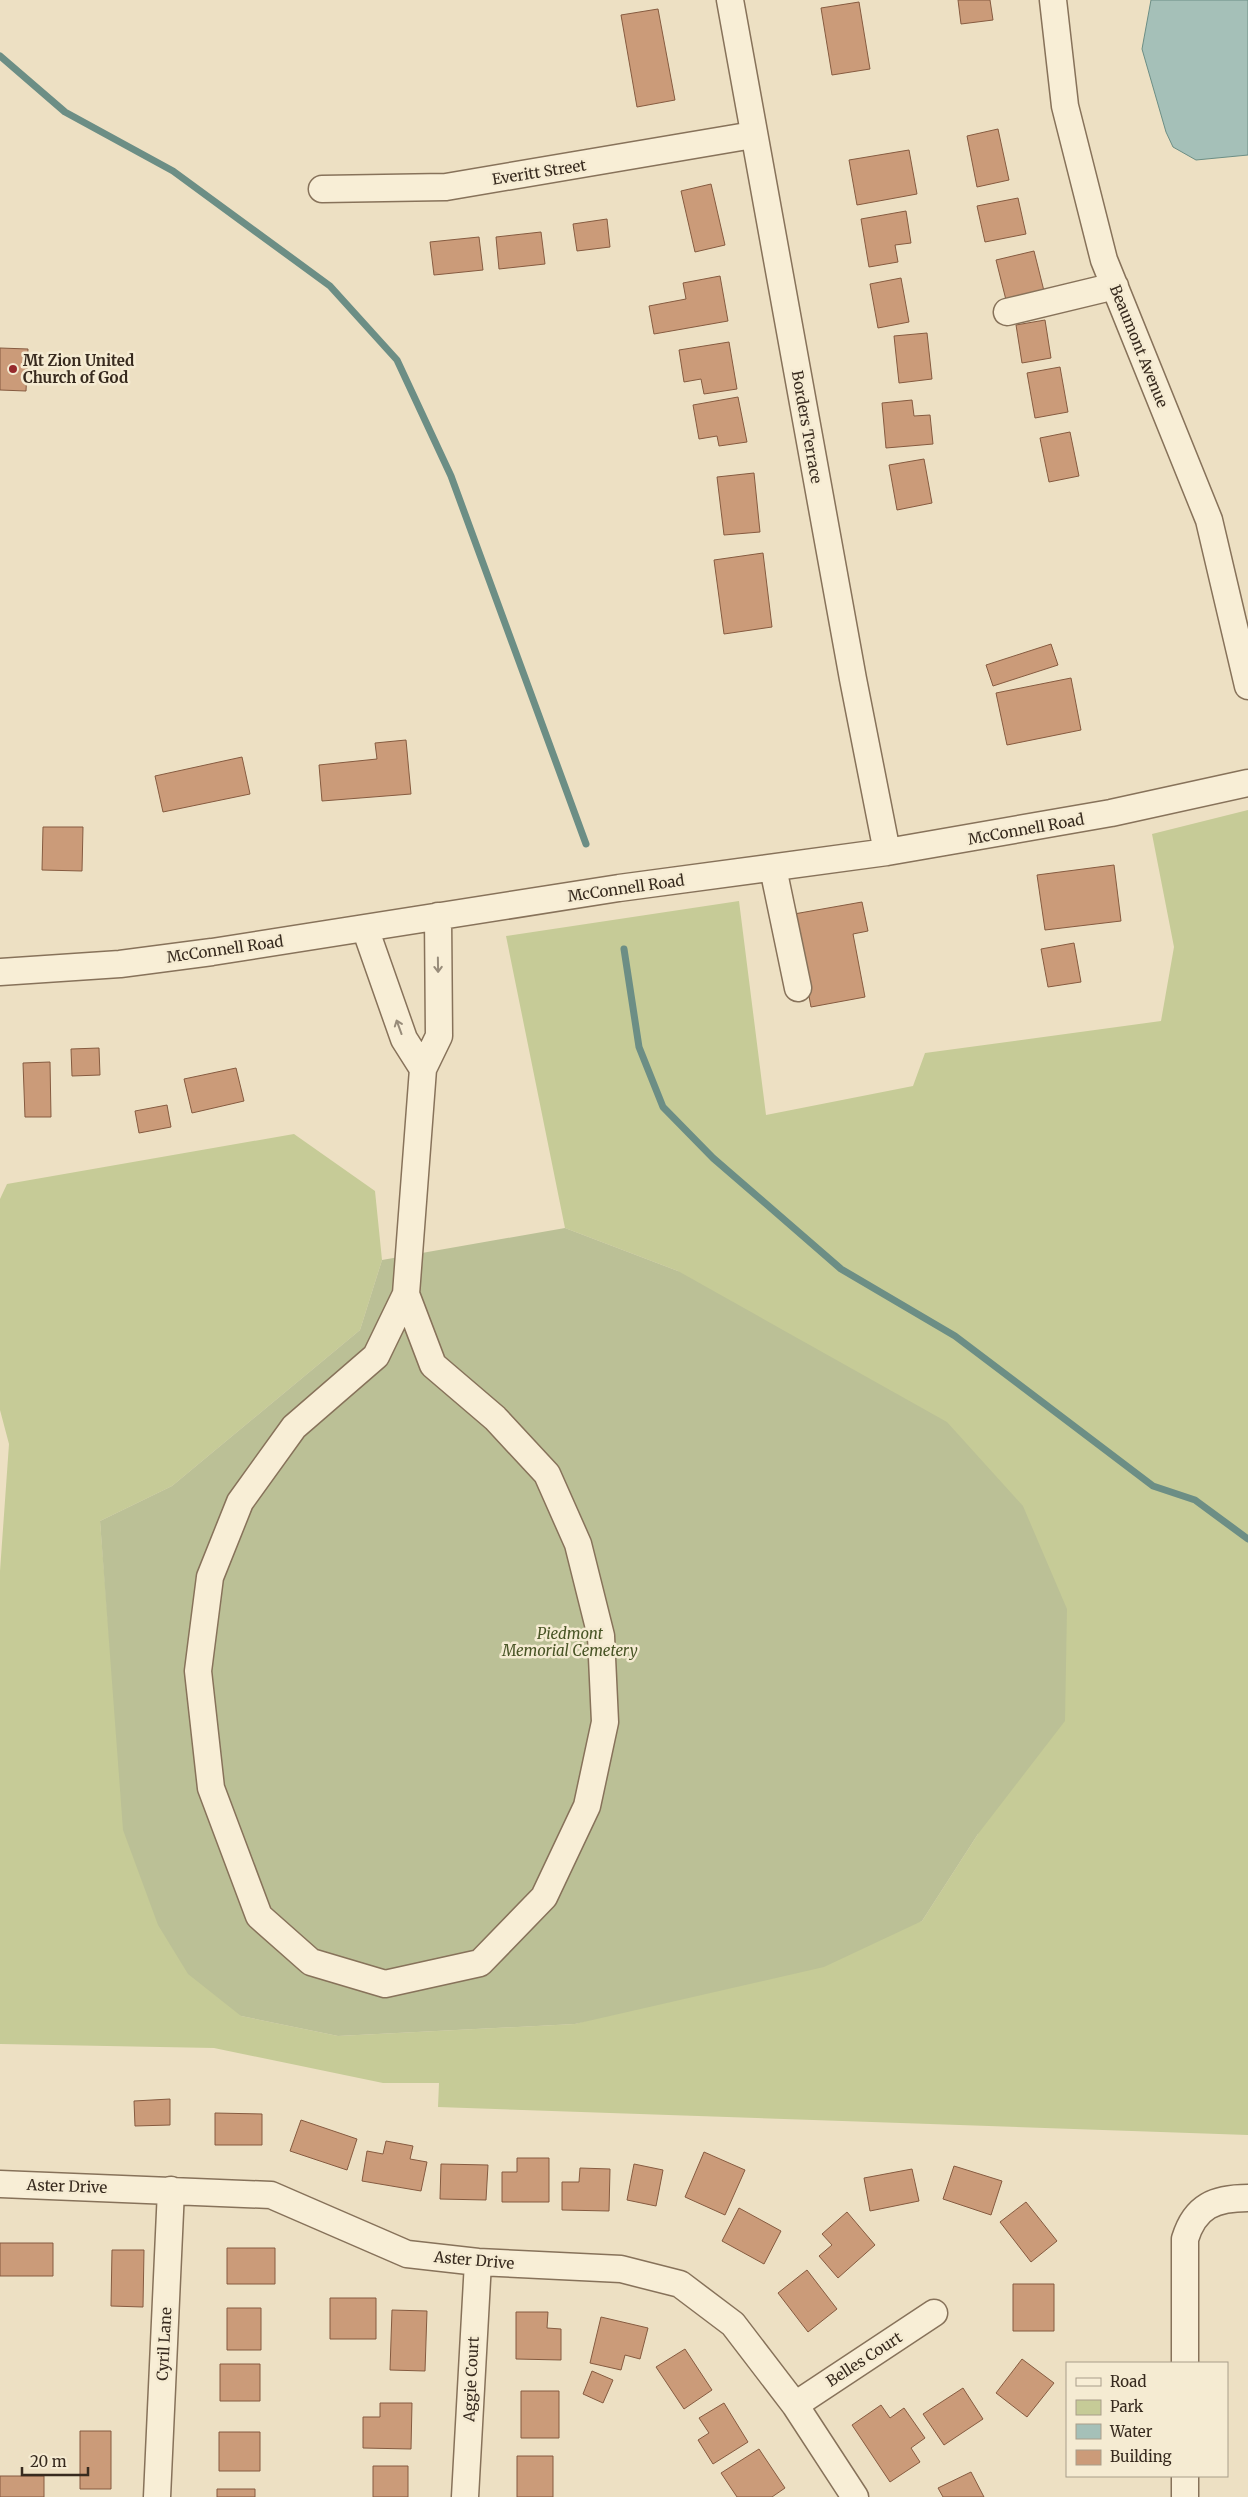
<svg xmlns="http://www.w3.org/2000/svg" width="1248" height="2497" font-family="Merriweather,serif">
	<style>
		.green { fill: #c6cb97 }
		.cemetery { fill: #bbc096 }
		.water { fill: #a5c0b8; stroke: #6c8e85 }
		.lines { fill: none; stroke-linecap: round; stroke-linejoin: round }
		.stream { stroke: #6c8e85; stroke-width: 7 }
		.building { fill: #cb9b79; stroke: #865b40 }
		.minor-casing { stroke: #87725a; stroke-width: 29 }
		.minor { stroke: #f8eed6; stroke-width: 26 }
		.oneway { stroke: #988c7a }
		.poi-dot { fill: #962a2c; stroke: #f5ebd2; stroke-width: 2 }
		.labels { text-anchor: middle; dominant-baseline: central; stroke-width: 5; stroke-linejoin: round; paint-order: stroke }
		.street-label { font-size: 15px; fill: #372a1e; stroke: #f5ebd2 }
		.poi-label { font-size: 15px; font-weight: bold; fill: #372a1e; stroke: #f5ebd2; text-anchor: start }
		.park-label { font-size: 15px; font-style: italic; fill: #485425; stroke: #f5ebd2 }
	</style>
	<rect width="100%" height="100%" fill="#ede0c3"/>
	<!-- green -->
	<path class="green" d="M 1248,810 L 1248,2135 L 438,2107 L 439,2083 L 383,2083 L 214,2048 L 0,2044 L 0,1571 L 9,1444 L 0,1410 L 0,1199 L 7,1184 L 294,1134 L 375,1191 L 382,1260 L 360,1330 L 172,1486 L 100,1521 L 111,1658 L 241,2016 L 338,2036 L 575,2024 L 922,1921 L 978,1834 L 678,1271 L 565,1228 L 506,936 L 739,901 L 766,1115 L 913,1086 L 925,1053 L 1161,1021 L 1174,947 L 1152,834 Z"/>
	<!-- cemetery -->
	<path class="cemetery" d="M 565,1228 L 678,1271 L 947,1422 L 1023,1506 L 1067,1609 L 1065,1721 L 978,1834 L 922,1921 L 824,1967 L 575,2024 L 338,2036 L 241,2016 L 188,1974 L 158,1925 L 123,1830 L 100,1521 L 172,1486 L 360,1330 L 382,1260 Z"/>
	<!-- water -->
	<path class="water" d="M 1151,0 L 1248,0 L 1248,155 L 1196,160 L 1173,147 L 1166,132 L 1142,49 Z"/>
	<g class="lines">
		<!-- stream -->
		<path class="stream" d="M 0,56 L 65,112 L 173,171 L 330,286 L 397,360 L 451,476 L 586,844
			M 624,949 L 639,1047 L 663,1107 L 713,1158 L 841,1269 L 955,1336 L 1153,1486 L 1195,1500 L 1248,1539"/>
	</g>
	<!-- building -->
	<path class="building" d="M 958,0 L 990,0 L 993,20 L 961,24 Z
		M 859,2 L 870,69 L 832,75 L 821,8 Z
		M 658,9 L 675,100 L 637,107 L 621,15 Z
		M 998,129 L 1009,180 L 977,187 L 967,136 Z
		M 909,150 L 917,194 L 857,205 L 849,160 Z
		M 711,184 L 725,245 L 695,252 L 681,191 Z
		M 1018,198 L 1026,234 L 985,242 L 977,206 Z
		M 906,211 L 911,243 L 895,245 L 898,262 L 869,267 L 861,219 Z
		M 607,219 L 610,247 L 577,251 L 573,224 Z
		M 541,232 L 545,264 L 499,269 L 496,237 Z
		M 479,237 L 483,270 L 434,275 L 430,242 Z
		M 1034,251 L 1044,291 L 1006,300 L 996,260 Z
		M 720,276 L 728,321 L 654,334 L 649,306 L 686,299 L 683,283 Z
		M 901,278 L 909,322 L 878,328 L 870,284 Z
		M 1045,320 L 1051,358 L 1022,363 L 1016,325 Z
		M 927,333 L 932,379 L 899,383 L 894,336 Z
		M 729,342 L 737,389 L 704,394 L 701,379 L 684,382 L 679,350 Z
		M 0,348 L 28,349 L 26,391 L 0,390 Z
		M 1060,367 L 1068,412 L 1035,418 L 1027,373 Z
		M 738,397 L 747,442 L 719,446 L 717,436 L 699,439 L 693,405 Z
		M 912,400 L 914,416 L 930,415 L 933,444 L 886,448 L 882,403 Z
		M 1070,432 L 1079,476 L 1049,482 L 1040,438 Z
		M 924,459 L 932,503 L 897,510 L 889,465 Z
		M 754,473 L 760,532 L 724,535 L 717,477 Z
		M 763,553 L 772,627 L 724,634 L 714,560 Z
		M 1051,644 L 1058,665 L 993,686 L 986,665 Z
		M 1071,678 L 1081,730 L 1007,745 L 996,693 Z
		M 406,740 L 411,794 L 322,801 L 319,765 L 377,759 L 375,743 Z
		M 242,757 L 250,794 L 163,812 L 155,776 Z
		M 43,827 L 83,827 L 82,871 L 42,870 Z
		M 1114,865 L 1121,921 L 1045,930 L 1037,875 Z
		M 862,902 L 868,931 L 853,934 L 865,997 L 811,1007 L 794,914 Z
		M 1074,943 L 1081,982 L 1048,987 L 1041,949 Z
		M 99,1048 L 100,1075 L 72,1076 L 71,1049 Z
		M 50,1062 L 51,1117 L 25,1117 L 23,1063 Z
		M 236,1068 L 244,1101 L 192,1113 L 184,1079 Z
		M 167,1105 L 171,1127 L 139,1133 L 135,1111 Z
		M 170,2099 L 170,2125 L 135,2126 L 134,2101 Z
		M 215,2113 L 262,2114 L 262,2145 L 215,2145 Z
		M 301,2120 L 357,2139 L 347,2170 L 290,2151 Z
		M 386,2141 L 413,2146 L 410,2159 L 427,2162 L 421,2191 L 362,2181 L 367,2151 L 383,2154 Z
		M 704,2152 L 745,2170 L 725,2215 L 685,2197 Z
		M 517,2158 L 549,2158 L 549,2202 L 502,2202 L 502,2172 L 517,2172 Z
		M 441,2164 L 488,2165 L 486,2200 L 440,2199 Z
		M 634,2164 L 663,2170 L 656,2206 L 627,2200 Z
		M 954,2166 L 1002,2181 L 991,2215 L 943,2199 Z
		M 580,2168 L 610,2169 L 609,2211 L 562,2210 L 562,2182 L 579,2182 Z
		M 912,2169 L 919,2201 L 870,2211 L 864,2178 Z
		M 1026,2202 L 1057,2241 L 1031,2262 L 1000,2222 Z
		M 739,2208 L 781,2231 L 764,2264 L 722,2241 Z
		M 847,2212 L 875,2245 L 838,2278 L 819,2256 L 832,2245 L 822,2234 Z
		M 0,2243 L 53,2243 L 53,2276 L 0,2276 Z
		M 227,2248 L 275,2248 L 275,2284 L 227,2284 Z
		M 112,2250 L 144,2250 L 143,2307 L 111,2306 Z
		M 807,2270 L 837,2309 L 808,2332 L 778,2293 Z
		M 1013,2284 L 1054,2284 L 1054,2331 L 1013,2331 Z
		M 330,2298 L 376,2298 L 376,2339 L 330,2339 Z
		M 227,2308 L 261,2308 L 261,2350 L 227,2350 Z
		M 392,2310 L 427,2311 L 425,2371 L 390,2370 Z
		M 516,2312 L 548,2312 L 547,2328 L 561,2329 L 561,2360 L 516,2359 Z
		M 601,2317 L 648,2328 L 640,2359 L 625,2355 L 621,2370 L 590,2363 Z
		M 685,2349 L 712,2390 L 684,2409 L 656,2367 Z
		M 1022,2359 L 1054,2383 L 1027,2417 L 996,2393 Z
		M 220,2364 L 260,2364 L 260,2401 L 220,2401 Z
		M 592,2371 L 613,2380 L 603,2403 L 583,2394 Z
		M 963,2388 L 983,2419 L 944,2445 L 923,2414 Z
		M 521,2391 L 559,2391 L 559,2438 L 521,2438 Z
		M 380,2403 L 412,2403 L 411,2449 L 363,2448 L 363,2417 L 380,2417 Z
		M 724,2403 L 748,2442 L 713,2464 L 698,2440 L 709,2433 L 699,2418 Z
		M 881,2405 L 890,2418 L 904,2408 L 925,2438 L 911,2448 L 920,2462 L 890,2482 L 852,2425 Z
		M 80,2431 L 111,2431 L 111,2489 L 80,2489 Z
		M 219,2432 L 260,2432 L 260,2471 L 219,2471 Z
		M 759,2449 L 785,2488 L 772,2497 L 737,2497 L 721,2473 Z
		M 517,2456 L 553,2456 L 553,2497 L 517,2497 Z
		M 373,2466 L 408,2466 L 408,2497 L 373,2497 Z
		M 971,2472 L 984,2497 L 943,2497 L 938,2488 Z
		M 0,2476 L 44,2476 L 44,2497 L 0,2497 Z
		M 217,2489 L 255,2489 L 255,2497 L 217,2497 Z"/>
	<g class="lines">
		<defs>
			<path id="minor" d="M 730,0 L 853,679 L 887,852
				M 1053,0 L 1065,106 L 1104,260 L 1209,520 L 1248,686
				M 322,189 L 446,187 L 753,135
				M 1007,312 L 1115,286
				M 773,868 L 798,988
				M 365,928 L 404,1039 L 423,1069
				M 0,972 L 120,964 L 212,952 L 619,888 L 887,852 L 1111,813 L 1248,783
				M 406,1294 L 433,1365 L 495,1418 L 547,1474 L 578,1544 L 601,1636 L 605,1722 L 587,1806 L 544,1897 L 480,1963 L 385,1984 L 311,1962 L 259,1916 L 211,1788 L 198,1671 L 210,1577 L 240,1502 L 294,1427 L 376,1356 L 406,1294 L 423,1069 L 439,1036 L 438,916
				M 0,2184 L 271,2195 L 407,2254 L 478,2262 L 621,2269 L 680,2284 L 733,2324 L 795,2405 L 855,2497
				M 1185,2363 L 1185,2239 C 1195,2206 1215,2198 1248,2198
				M 795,2405 L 934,2313
				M 1185,2476 L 1185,2497
				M 157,2497 L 171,2190
				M 465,2497 L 478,2262"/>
		</defs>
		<!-- minor casing -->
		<use href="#minor" class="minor-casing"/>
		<!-- minor -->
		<use href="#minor" class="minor"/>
	</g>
	<!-- one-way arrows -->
	<defs><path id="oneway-shaft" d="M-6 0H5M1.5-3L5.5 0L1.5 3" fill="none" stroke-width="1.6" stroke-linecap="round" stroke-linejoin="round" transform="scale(1.25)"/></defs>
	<g class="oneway">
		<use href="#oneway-shaft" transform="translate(438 965) rotate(89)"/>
		<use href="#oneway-shaft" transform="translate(399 1027) rotate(-110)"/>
	</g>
	<!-- markers -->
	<circle class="poi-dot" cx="13" cy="369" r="5"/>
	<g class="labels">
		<!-- street labels -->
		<g class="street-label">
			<text transform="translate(539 172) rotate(-9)">Everitt Street</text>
			<text transform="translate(1139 346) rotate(68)">Beaumont Avenue</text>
			<text transform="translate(807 427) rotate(80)">Borders Terrace</text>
			<text transform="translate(1026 829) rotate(-10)">McConnell Road</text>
			<text transform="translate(626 888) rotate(-8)">McConnell Road</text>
			<text transform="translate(225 949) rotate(-8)">McConnell Road</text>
			<text transform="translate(67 2186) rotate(2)">Aster Drive</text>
			<text transform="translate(474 2260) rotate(5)">Aster Drive</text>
			<text transform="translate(164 2344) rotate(-87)">Cyril Lane</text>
			<text transform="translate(864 2359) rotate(-33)">Belles Court</text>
			<text transform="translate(471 2379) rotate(-87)">Aggie Court</text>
		</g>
		<!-- poi labels -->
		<g class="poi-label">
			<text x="23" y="360">Mt Zion United<tspan x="23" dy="17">Church of God</tspan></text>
		</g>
		<!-- park labels -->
		<g class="park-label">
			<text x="570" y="1633">Piedmont<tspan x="570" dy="17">Memorial Cemetery</tspan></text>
		</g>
	</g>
	<!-- legend -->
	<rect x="1066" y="2362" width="162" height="115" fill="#f5ebd2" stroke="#a99e8a"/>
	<rect x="1076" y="2378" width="25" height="8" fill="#f8eed6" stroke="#a99e8a"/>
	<text x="1110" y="2387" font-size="15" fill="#372a1e">Road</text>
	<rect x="1076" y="2400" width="25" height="15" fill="#c6cb97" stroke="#a99e8a"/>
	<text x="1110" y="2412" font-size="15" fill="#372a1e">Park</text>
	<rect x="1076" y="2424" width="25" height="15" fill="#a5c0b8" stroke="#a99e8a"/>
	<text x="1110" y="2437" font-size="15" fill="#372a1e">Water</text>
	<rect x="1076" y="2450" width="25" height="15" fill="#cb9b79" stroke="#a99e8a"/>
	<text x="1110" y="2462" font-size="15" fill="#372a1e">Building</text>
	<!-- scale -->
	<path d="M22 2467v8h66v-8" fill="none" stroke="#372a1e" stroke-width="2.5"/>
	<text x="30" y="2467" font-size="15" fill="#372a1e" stroke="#f5ebd2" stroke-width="4" paint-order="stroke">20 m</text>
</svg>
